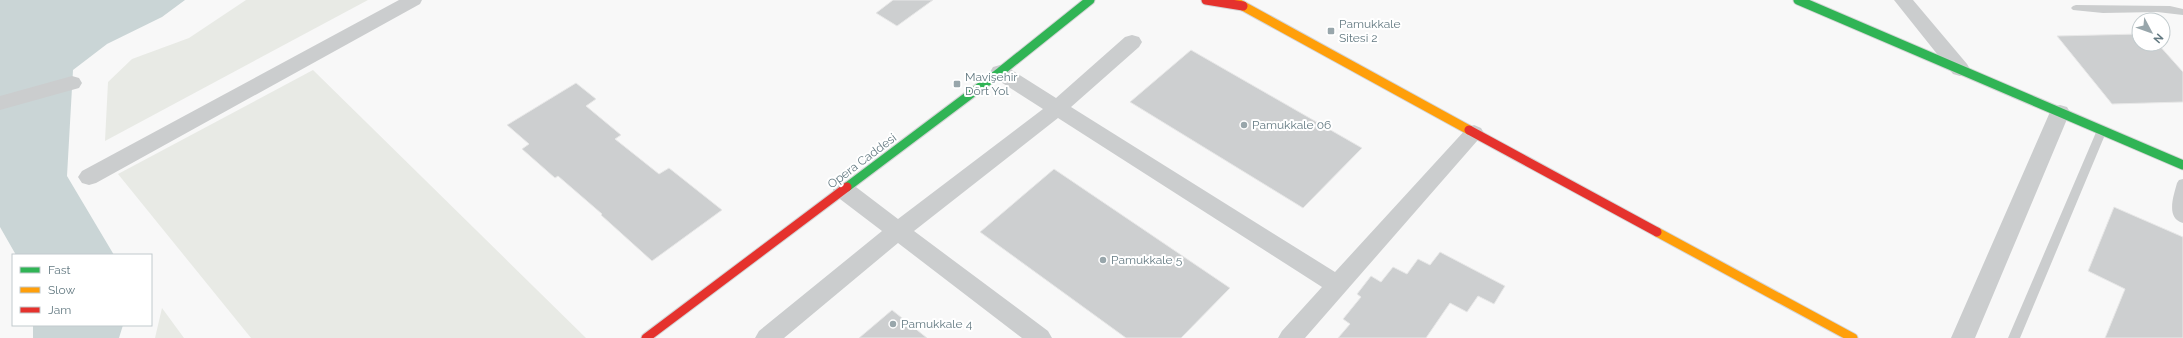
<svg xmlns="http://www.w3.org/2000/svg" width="2183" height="338" font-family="Raleway,sans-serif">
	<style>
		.green { fill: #e8eae5 }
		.water { fill: #cad5d6 }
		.building { fill: #cdcfd0; stroke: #e8e8e8 }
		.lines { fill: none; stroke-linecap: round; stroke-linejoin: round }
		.fast-casing { stroke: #d4d5d6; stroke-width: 11 }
		.slow-casing { stroke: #d4d5d6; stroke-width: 11 }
		.jam-casing { stroke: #d4d5d6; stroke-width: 11 }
		.lane { fill: #cbcdce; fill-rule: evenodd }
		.street { fill: #cbcdce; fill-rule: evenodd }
		.fast { stroke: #30b455; stroke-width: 9 }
		.slow { stroke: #ff9f0a; stroke-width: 9 }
		.jam { stroke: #e5322d; stroke-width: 9 }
		.poi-dot { fill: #98a6ab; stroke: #fff; stroke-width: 1.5 }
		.labels { text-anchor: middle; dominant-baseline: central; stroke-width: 4; stroke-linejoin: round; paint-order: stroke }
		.poi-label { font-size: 12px; fill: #647a82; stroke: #fff; text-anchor: start }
		.street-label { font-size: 12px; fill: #647a82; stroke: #fff }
	</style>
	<rect width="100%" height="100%" fill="#f8f8f8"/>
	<!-- green -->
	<path class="green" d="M 246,0 L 368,0 L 105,141 L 108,82 L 132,59 L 189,38 Z
		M 313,70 L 586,338 L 251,338 L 118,174 Z
		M 162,308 L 184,338 L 155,338 Z"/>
	<!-- water -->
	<path class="water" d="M 0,0 L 185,0 L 162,17 L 107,44 L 73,70 L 67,176 L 114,255 L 16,255 L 0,227 Z
		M 33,325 L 123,325 L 119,338 L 33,338 Z"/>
	<!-- building -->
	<path class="building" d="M 893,0 L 933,0 L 897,26 L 876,13 Z
		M 2139,34 L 2139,44 L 2158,44 L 2183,72 L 2183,102 L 2112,104 L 2057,36 Z
		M 1191,50 L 1362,148 L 1303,208 L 1130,102 Z
		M 576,83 L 596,99 L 586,106 L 621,135 L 615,139 L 659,174 L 669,168 L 722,210 L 652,261 L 601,215 L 602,214 L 558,176 L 555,178 L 522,149 L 529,144 L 507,125 Z
		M 1054,169 L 1230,288 L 1181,338 L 1126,338 L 980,232 Z
		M 2114,207 L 2183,237 L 2183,338 L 2105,338 L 2125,289 L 2088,271 Z
		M 1440,252 L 1505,286 L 1494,304 L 1478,296 L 1467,312 L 1450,303 L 1426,338 L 1338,338 L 1350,324 L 1343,319 L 1361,297 L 1357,294 L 1371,276 L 1381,282 L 1393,267 L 1407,274 L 1418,259 L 1430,265 Z
		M 892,310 L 927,338 L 859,338 Z"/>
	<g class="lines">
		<defs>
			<path id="fast" d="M 1798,0 L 2183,165
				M 847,187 L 1000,72 L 1090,0"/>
			<path id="slow" d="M 1232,0 L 1469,130
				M 1657,232 L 1853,338"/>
			<path id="jam" d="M 1206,0 L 1243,6
				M 1469,130 L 1657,232
				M 646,338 L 847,187"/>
		</defs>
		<!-- fast casing -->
		<use href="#fast" class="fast-casing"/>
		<!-- slow casing -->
		<use href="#slow" class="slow-casing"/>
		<!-- jam casing -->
		<use href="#jam" class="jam-casing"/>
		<!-- lane -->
		<path class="lane" d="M 2076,5 L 2170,6 L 2183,9 L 2183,15 L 2157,12 L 2103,13 L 2073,10 L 2071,8 L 2073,6 Z
			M 2102,126 L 2107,130 L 2020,338 L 2008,338 L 2097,130 Z
			M 2183,179 L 2183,223 C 2165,218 2174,195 2177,183 L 2179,180 Z"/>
		<!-- street -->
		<path class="street" d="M 399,0 L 422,0 L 420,4 L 96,183 L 89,185 L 82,183 L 78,177 L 82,171 Z
			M 1894,0 L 1913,0 L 1967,64 L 1970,69 L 1967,74 L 1960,76 L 1953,74 Z
			M 1132,35 L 1139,37 L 1142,42 L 1139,47 L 1071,107 L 1335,272 L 1467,128 L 1474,125 L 1481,128 L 1484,133 L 1305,338 L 1278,338 L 1282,331 L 1322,287 L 1058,118 L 914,231 L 1048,331 L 1052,338 L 1022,338 L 898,243 L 784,338 L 755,338 L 759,331 L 882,231 L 836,196 L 833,190 L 836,184 L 844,182 L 852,184 L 898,219 L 1043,109 L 993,77 L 990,72 L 993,67 L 1000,65 L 1007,67 L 1056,98 L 1125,37 Z
			M 72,76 L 79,78 L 82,83 L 79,88 L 0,110 L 0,96 Z
			M 2060,105 L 2067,107 L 2070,112 L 1975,338 L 1951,338 L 2050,112 L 2053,107 Z"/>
		<!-- fast -->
		<use href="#fast" class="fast"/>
		<!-- slow -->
		<use href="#slow" class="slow"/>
		<!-- jam -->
		<use href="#jam" class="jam"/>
	</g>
	<!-- markers -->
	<g class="poi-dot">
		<rect x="1327" y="27" width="8" height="8" rx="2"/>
		<rect x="953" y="80" width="8" height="8" rx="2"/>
		<circle cx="1244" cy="125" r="4"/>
		<circle cx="1103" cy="260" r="4"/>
		<circle cx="893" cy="324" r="4"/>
	</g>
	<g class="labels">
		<!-- poi labels -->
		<g class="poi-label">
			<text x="1339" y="24">Pamukkale<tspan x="1339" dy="14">Sitesi 2</tspan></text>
			<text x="965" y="77">Mavişehir<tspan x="965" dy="14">Dört Yol</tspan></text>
			<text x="1252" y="125">Pamukkale 06</text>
			<text x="1111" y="260">Pamukkale 5</text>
			<text x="901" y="324">Pamukkale 4</text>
		</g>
		<!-- street labels -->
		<g class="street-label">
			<text transform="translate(862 161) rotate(-37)">Opera Caddesi</text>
		</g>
	</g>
	<!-- legend -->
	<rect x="12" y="254" width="140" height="72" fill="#ffffff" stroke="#c1cacd"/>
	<rect x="20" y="267" width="20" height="6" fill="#30b455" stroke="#c1cacd"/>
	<text x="48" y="274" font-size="12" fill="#647a82">Fast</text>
	<rect x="20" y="287" width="20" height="6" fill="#ff9f0a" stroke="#c1cacd"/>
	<text x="48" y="294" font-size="12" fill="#647a82">Slow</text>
	<rect x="20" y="307" width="20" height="6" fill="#e5322d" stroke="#c1cacd"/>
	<text x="48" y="314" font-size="12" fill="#647a82">Jam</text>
	<!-- north arrow -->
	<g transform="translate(2151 32) rotate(131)"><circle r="19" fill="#ffffff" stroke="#c1cacd"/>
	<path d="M0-3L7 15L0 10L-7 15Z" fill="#98a6ab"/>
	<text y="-6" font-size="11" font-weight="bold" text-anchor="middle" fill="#647a82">N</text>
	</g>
</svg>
